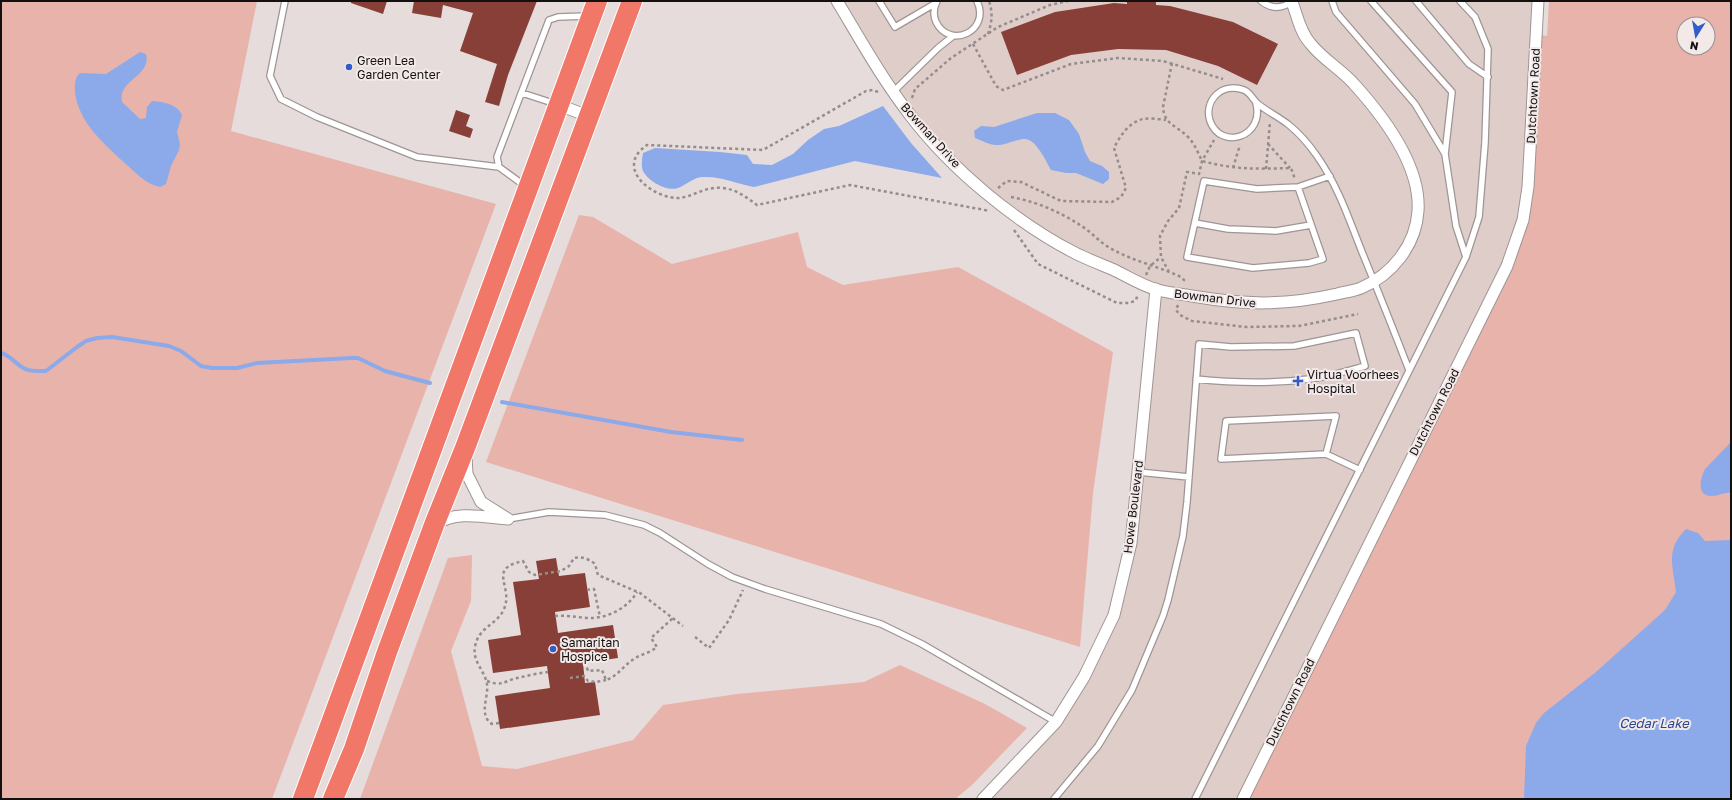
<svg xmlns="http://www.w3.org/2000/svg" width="1732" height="800" font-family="'Golos Text',sans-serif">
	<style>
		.built { fill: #dfcdca }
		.green { fill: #e8b3ab; fill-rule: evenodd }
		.water { fill: #8ca9ea }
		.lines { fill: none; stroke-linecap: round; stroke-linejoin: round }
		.stream { stroke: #8ca9ea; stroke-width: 4 }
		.building { fill: #873f37 }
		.lane-casing { stroke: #9e9594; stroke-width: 8 }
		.street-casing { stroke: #9e9594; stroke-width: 13 }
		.highway-casing { stroke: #fff; stroke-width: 22 }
		.path { stroke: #948d8c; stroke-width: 2.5; stroke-dasharray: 3 3; stroke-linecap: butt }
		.lane { stroke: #fff; stroke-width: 5.5 }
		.street { stroke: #fff; stroke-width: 11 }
		.highway { stroke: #f17769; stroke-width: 20 }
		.poi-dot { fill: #325bcb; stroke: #f3e9e8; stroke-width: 1.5 }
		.labels { text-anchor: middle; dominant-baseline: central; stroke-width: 4; stroke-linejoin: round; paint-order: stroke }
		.poi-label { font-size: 12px; fill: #131010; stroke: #f3e9e8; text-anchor: start }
		.street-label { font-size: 12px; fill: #131010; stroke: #f3e9e8 }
		.water-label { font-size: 13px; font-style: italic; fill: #294793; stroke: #f3e9e8 }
	</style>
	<rect width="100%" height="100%" fill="#e5dcdb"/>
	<!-- built -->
	<path class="built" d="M 837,1 L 1538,1 L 1528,187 L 1507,266 L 1243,799 L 983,799 L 1056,722 L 1114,615 L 1131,543 L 1156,289 L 1011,213 L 911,117 Z"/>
	<!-- green -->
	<path class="green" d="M 1,1 L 257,1 L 231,131 L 496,204 L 272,799 L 1,799 Z
		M 1549,1 L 1731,1 L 1731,799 L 1243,799 L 1507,266 L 1523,220 L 1536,34 L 1547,36 ZM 1684,24 L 1708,24 L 1708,48 L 1684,48 Z
		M 579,215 L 593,217 L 672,264 L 798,232 L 807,267 L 843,285 L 958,267 L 1113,352 L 1093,493 L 1080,647 L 486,462 Z
		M 472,555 L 471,601 L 451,651 L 482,766 L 517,769 L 633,740 L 663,705 L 737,694 L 864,682 L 900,665 L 985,704 L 1027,728 L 972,785 L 955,799 L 360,799 L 448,558 Z"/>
	<!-- water -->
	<path class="water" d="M 140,52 L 146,54 C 152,76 117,80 122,102 L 140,119 L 146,118 L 147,107 L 152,101 C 164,102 177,104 182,115 L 177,132 L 180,144 L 179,150 L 171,166 L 166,184 L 160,187 C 147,185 136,173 127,165 C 105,145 79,123 75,93 C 75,87 74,80 78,75 L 80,73 L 106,74 Z
		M 883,106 L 911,143 L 942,178 L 855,161 L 754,187 C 737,184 722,176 703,177 C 694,177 686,185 678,188 C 667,192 648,181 643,171 C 641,166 642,158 643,153 L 655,148 L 720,152 L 747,155 L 753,164 L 772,165 L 793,154 L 808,140 L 824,129 L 839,126 Z
		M 1037,113 L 1055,113 L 1069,120 L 1079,134 L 1085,152 L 1090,161 L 1102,166 L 1109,172 L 1109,179 L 1103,184 L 1076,173 L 1066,173 L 1051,170 C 1046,161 1038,144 1029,140 C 1021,136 1006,146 996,145 C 989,145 981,140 975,138 L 974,131 L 981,126 L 994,127 Z
		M 1731,442 L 1731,493 C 1724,492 1719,496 1712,496 C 1696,496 1700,479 1705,469 Z
		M 1686,529 L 1698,533 L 1705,541 L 1731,540 L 1731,799 L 1524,799 L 1526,746 L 1536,723 L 1544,713 L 1596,672 L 1665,610 L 1676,592 C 1673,565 1665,550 1686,529 Z"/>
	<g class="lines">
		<!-- stream -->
		<path class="stream" d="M 1,353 C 9,355 12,360 19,365 C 27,372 36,371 46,371 L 77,347 L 86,341 L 97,338 L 112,337 L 169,346 L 181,351 L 201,366 L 212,368 L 237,368 L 257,363 L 352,358 L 358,358 L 385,371 L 430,383
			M 502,402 L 671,432 L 742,440"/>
	</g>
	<!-- building -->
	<path class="building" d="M 351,1 L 387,1 L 383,14 L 351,3 Z
		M 414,1 L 537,1 L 508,75 L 499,106 L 485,102 L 497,64 L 460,51 L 473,13 L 443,5 L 441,18 L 412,13 Z
		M 1127,1 L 1156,1 L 1156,5 L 1170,6 L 1233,22 L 1278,44 L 1257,85 L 1218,66 L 1166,50 L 1118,49 L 1071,55 L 1017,75 L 1001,32 L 1055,12 L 1114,3 L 1127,4 Z
		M 456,110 L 470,115 L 466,126 L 473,129 L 470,138 L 449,131 Z
		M 556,558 L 559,576 L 585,573 L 590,607 L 555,612 L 558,633 L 613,625 L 618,658 L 583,663 L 585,683 L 595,682 L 600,715 L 500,729 L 495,696 L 550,688 L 547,666 L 493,673 L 488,640 L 521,635 L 513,582 L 539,579 L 536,561 Z"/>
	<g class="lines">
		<defs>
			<path id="lane" d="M 285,1 L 270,76 L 281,99 L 317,117 L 417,157 L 499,167
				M 879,1 L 895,27 L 936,3
				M 937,1 C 934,7 933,15 936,22 C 950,50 991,31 977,1
				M 1261,1 C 1271,9 1282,9 1293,1
				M 1332,1 L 1336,12 L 1415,104 L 1445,154
				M 1371,1 L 1452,92 L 1445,154 L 1456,226 L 1466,257
				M 1416,1 L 1469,64 L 1488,77
				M 893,92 L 938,48 L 953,36
				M 522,93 L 556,104
				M 1256,103 C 1265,137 1221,151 1210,121 C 1207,112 1209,102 1216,95 C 1223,88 1234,86 1244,90 C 1251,93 1253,100 1258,104 C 1268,112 1279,117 1289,125 C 1299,133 1310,146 1317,156 C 1338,186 1349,219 1362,252 C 1378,291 1394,331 1409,370
				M 525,186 L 499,167 L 497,157 L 549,20 L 558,17 L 587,16
				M 1298,187 L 1323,259 L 1309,263 L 1253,268 L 1187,257 L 1204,181 L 1257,189 L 1298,187 L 1330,176
				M 1195,223 L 1228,229 L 1276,231 L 1311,225
				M 1326,454 L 1336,416 L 1226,421 L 1221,459 L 1326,454 L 1360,470
				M 1138,472 L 1189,477
				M 508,519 L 549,512 L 605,515 L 644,525 L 660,533 L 708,564 L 732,577 L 765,589 L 881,624 L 922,644 L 1056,722
				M 1054,799 L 1098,746 L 1132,690 L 1163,616 L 1168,600 L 1183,536 L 1187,502 L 1199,344 L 1231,347 L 1294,346 L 1356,333 L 1365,366 C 1347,371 1328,377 1309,379 C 1271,384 1234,383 1196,379
				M 1195,799 L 1466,257 L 1479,217 L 1485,143 L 1488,49 L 1475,17 L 1460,1"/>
			<path id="street" d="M 837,1 C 860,39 882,79 910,115 C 951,169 1015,222 1075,253 C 1087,259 1100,264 1112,269 C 1127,276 1142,286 1158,290 C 1169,293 1181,294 1192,296 C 1245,305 1284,306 1337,294 C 1345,292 1354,291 1361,288 C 1392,275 1416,245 1418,211 C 1421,166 1383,116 1354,84 C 1341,69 1322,59 1310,43 C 1300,32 1297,15 1292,2
				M 559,105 L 588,116
				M 435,525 C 454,510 485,517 508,519 L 481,502 L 467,474 L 466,456
				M 983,799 L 1056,722 L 1084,677 L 1114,615 L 1131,543 L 1156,289
				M 1243,799 L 1507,266 L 1523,220 L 1528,187 L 1538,1"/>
			<path id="highway" d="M 303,799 L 597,1
				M 333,799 L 354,749 L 387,652 L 434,525 L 465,448 L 632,1"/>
		</defs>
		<!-- lane casing -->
		<use href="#lane" class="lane-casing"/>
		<!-- street casing -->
		<use href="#street" class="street-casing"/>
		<!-- highway casing -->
		<use href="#highway" class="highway-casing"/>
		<!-- path -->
		<path class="path" d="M 1125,1 L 1127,1
			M 988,34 C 992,22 993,13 989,1
			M 973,44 L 996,86 L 1003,90 L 1071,64 L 1118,58 L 1163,61 L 1223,79
			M 1172,63 L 1163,107 C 1164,125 1178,126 1188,137 C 1195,144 1198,153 1202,161 C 1236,170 1257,169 1291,168 L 1295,179
			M 878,92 L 873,90 L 866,91 L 763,150 L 647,145 C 640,150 634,156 634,165 C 634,183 661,198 677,198 C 692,198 704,186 722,188 C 736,189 746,197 757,205 L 850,185 L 990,211
			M 912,98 L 915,89 L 951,58 L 998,27 L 1050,5 L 1068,1
			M 1268,144 L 1290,168
			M 1233,168 L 1239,148 L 1238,145
			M 1266,169 L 1270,122
			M 998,188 L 1007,181 L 1021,182 L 1061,201 L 1112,202 L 1121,197 L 1126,188 L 1114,148 C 1120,136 1129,122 1143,119 C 1150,118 1159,119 1166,120
			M 1011,197 C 1038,202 1063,213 1086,229 C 1094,235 1101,243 1110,248 C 1132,261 1158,266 1181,277 L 1184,280 L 1183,284
			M 1014,230 L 1038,264 L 1117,303 L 1130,303 L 1136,300 L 1138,294
			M 1169,272 L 1161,257 L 1160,236 L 1168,221 L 1179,208 L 1187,172 L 1199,174 L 1202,161 L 1214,140
			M 1146,275 L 1150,266 L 1161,257
			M 1178,305 L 1176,310 L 1180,315 L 1192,321 L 1246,327 L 1299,326 L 1358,314
			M 587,590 L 594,589 L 600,617
			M 555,616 C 566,615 576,617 587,618 C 606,619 627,609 637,592
			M 695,637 L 709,648 L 729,620 L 743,590
			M 585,662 L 588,671 L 602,670 L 606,680 C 618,676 624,665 634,659 C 641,654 650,653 657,647 L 651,638 L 673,618
			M 570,678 L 584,676 L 588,681 L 596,682 L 606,680
			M 487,681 C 502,687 504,681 517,678 C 527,676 538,673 548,672
			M 499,723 L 492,724 C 478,715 489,697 487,684 C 485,671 472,661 475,647 C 478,627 497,625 504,609 C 514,586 486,569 523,561 L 529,572 L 535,575 L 561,571 L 569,566 L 574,558 C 581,556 589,559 595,564 L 598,575 L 640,593 L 683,626"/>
		<!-- lane -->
		<use href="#lane" class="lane"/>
		<!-- street -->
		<use href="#street" class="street"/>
		<!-- highway -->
		<use href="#highway" class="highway"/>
	</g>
	<!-- markers -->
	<g class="poi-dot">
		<circle cx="349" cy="67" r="4"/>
		<path d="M1296 375h4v4h4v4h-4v4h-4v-4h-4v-4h4z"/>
		<circle cx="553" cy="649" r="4"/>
	</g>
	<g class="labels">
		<!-- poi labels -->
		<g class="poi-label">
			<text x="357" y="60">Green Lea<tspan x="357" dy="14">Garden Center</tspan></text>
			<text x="1307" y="374">Virtua Voorhees<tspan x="1307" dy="14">Hospital</tspan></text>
			<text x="561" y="642">Samaritan<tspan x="561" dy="14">Hospice</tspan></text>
		</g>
		<!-- street labels -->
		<g class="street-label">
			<text transform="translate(1533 96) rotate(-87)">Dutchtown Road</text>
			<text transform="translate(931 135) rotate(48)">Bowman Drive</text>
			<text transform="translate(1215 298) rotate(7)">Bowman Drive</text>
			<text transform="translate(1434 412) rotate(-63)">Dutchtown Road</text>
			<text transform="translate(1133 507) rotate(-83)">Howe Boulevard</text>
			<text transform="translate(1290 702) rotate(-64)">Dutchtown Road</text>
		</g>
		<!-- water labels -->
		<g class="water-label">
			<text x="1654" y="723">Cedar Lake</text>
		</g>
	</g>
	<!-- border -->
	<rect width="1732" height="800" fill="none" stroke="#131010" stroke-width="4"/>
	<!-- north arrow -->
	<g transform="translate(1696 36) rotate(191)"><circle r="19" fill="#f3e9e8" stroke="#999292"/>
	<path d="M0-3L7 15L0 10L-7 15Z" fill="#325bcb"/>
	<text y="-6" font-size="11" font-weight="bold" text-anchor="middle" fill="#131010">N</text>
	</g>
</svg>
